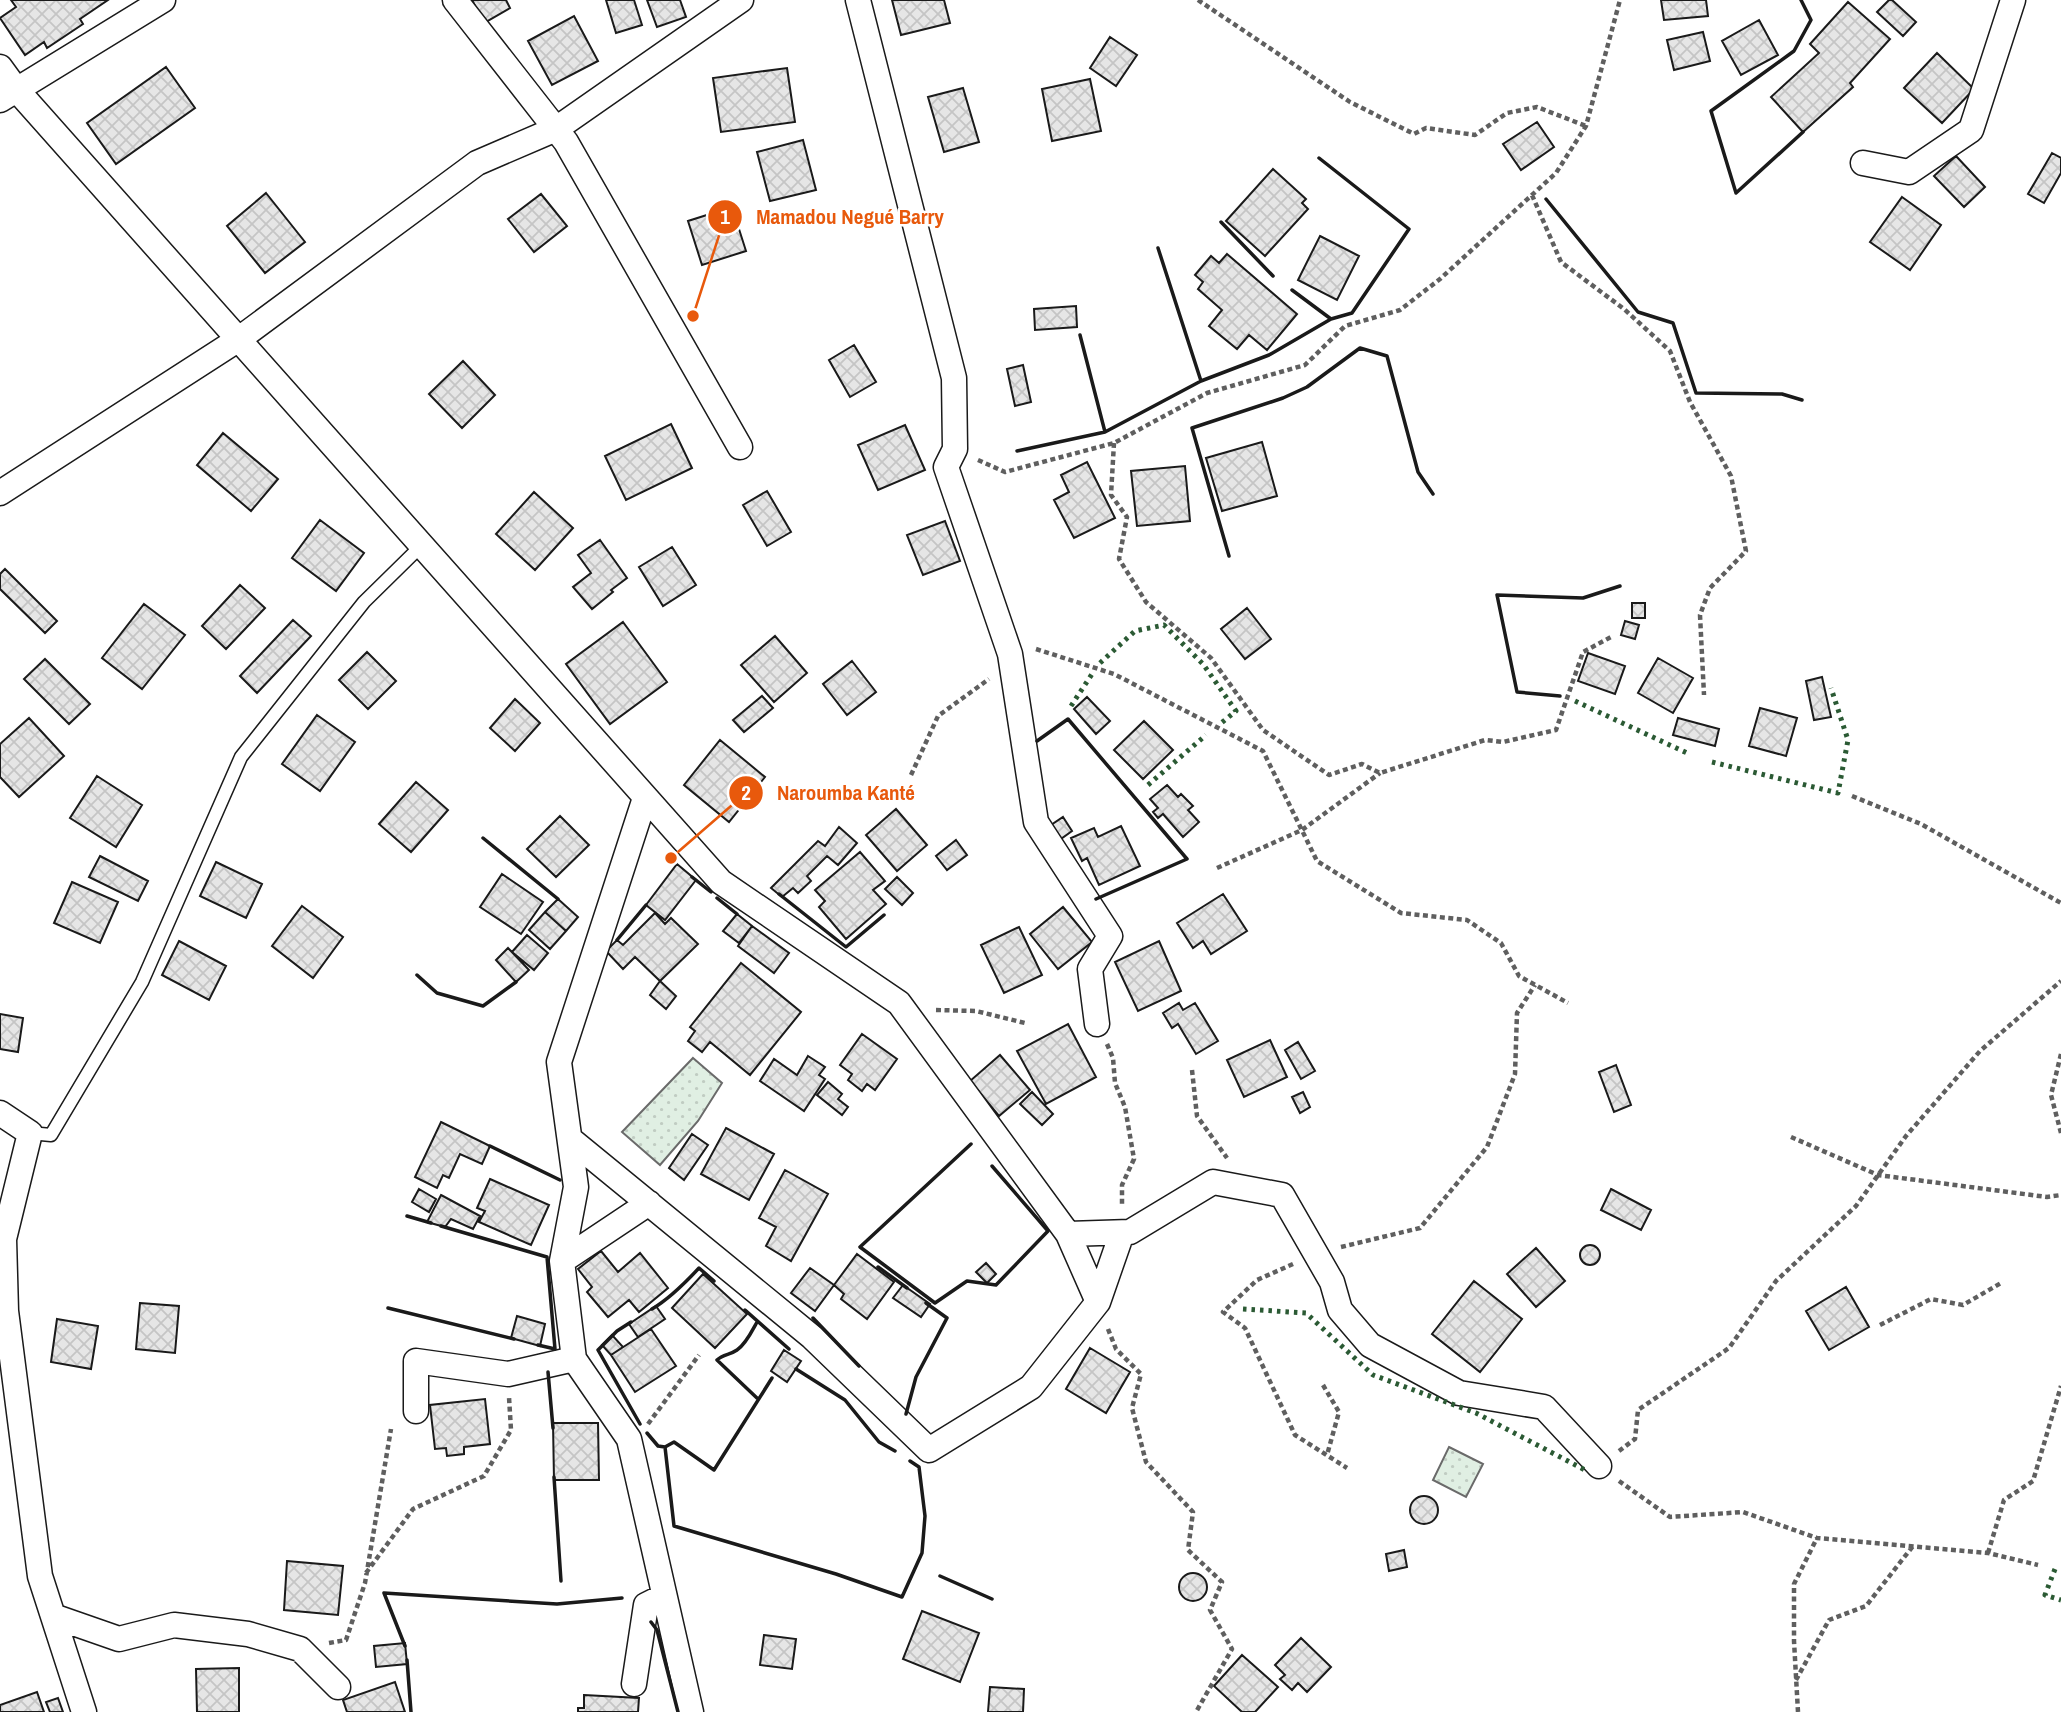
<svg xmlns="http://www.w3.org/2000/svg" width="2061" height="1712" font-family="'Archivo Narrow',sans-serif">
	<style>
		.grass { fill: url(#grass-dots); stroke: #6a6a6a; stroke-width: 2 }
		.building { fill: url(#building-cross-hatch); stroke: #1a1a1a; stroke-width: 2 }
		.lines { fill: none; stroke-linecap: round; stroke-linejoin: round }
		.service-casing { stroke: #1a1a1a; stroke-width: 15 }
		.minor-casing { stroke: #1a1a1a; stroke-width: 27 }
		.path { stroke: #5f5f5f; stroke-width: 4.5; stroke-dasharray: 5 3.5; stroke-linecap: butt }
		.service { stroke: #fff; stroke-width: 12 }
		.minor { stroke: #fff; stroke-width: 24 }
		.hedge { stroke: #2b5a34; stroke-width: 5; stroke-dasharray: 3.5 5; stroke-linecap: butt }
		.wall { stroke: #1a1a1a; stroke-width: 3.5 }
		.leader { fill: none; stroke: #e8590c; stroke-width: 2.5 }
		.callout-dot { fill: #e8590c; stroke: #fff; stroke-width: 2.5 }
		.mark-label { font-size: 21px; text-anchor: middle; font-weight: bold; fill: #fff }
		.callout-label { font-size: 21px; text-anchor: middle; font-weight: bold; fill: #e8590c; stroke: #fff; stroke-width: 5; stroke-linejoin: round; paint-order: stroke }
	</style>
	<defs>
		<pattern id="grass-dots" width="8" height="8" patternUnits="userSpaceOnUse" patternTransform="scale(1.75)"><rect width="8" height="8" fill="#e0efe3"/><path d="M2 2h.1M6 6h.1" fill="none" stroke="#c0ccc2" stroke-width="1.8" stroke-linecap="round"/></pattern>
		<pattern id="building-cross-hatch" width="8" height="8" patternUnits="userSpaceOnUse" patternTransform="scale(1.75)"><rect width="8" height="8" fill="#e6e6e6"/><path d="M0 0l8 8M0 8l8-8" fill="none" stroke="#c5c5c5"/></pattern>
	</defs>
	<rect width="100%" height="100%" fill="#fff"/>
	<!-- grass -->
	<path class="grass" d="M 693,1058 L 722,1083 L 698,1121 L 660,1165 L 622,1132 Z
		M 1449,1447 L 1483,1464 L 1466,1497 L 1433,1480 Z"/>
	<!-- building -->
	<path class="building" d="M 11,0 L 108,0 L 80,19 L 83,24 L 47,48 L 44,42 L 25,55 L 0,18 L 16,7 Z
		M 472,0 L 506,0 L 510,8 L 484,23 Z
		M 606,0 L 634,0 L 642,25 L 616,33 Z
		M 647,0 L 680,0 L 686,17 L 657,27 Z
		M 892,0 L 944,0 L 950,23 L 901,35 Z
		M 1661,0 L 1706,0 L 1708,16 L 1664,20 Z
		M 1889,0 L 1892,0 L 1916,22 L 1903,36 L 1877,12 Z
		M 1848,2 L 1890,39 L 1850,83 L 1853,87 L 1803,132 L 1771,97 L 1819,53 L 1810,44 Z
		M 574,16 L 598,61 L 552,85 L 528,41 Z
		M 1759,20 L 1778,55 L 1741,75 L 1722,41 Z
		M 1703,32 L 1710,61 L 1674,70 L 1667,40 Z
		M 1110,37 L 1137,55 L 1116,86 L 1090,68 Z
		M 1937,53 L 1974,89 L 1942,123 L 1904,88 Z
		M 166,67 L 195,108 L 116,164 L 87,123 Z
		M 787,68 L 795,122 L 721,132 L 713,78 Z
		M 1090,79 L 1101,131 L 1052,141 L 1042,89 Z
		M 963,88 L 979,142 L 944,152 L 928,97 Z
		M 1537,122 L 1554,147 L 1521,170 L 1503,144 Z
		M 803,140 L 816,190 L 770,201 L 757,152 Z
		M 2052,153 L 2061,158 L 2061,173 L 2044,203 L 2028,194 Z
		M 1956,156 L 1985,187 L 1964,207 L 1934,176 Z
		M 1273,169 L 1306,199 L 1302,203 L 1308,209 L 1265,256 L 1226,221 Z
		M 266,193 L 305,242 L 265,273 L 227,226 Z
		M 541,194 L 567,226 L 534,252 L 508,219 Z
		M 1902,197 L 1941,225 L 1910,270 L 1870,242 Z
		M 732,207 L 746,251 L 702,265 L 688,221 Z
		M 1320,236 L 1359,256 L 1337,300 L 1298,280 Z
		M 1227,254 L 1297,314 L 1267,350 L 1249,335 L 1237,349 L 1209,326 L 1222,310 L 1198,289 L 1203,282 L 1195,275 L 1211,256 L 1219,263 Z
		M 1076,306 L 1077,327 L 1035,330 L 1034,309 Z
		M 854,345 L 876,382 L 850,397 L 829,360 Z
		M 463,361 L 495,395 L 462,428 L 429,394 Z
		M 1023,365 L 1031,402 L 1015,406 L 1007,369 Z
		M 671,424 L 692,468 L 626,500 L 605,456 Z
		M 905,425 L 925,470 L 878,490 L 858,445 Z
		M 223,433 L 278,479 L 251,511 L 197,465 Z
		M 1262,442 L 1277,496 L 1222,511 L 1206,458 Z
		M 1087,462 L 1115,518 L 1074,538 L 1054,500 L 1069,492 L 1061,475 Z
		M 1185,466 L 1190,521 L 1137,526 L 1131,471 Z
		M 767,491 L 791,532 L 767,546 L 743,505 Z
		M 534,492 L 573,528 L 535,570 L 496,534 Z
		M 320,520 L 364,553 L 336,591 L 292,558 Z
		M 945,521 L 960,561 L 923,575 L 907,535 Z
		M 600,540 L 627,578 L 611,590 L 613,592 L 592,609 L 573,587 L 591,573 L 578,555 Z
		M 672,547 L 696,585 L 663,606 L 639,567 Z
		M 5,569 L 57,621 L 45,633 L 0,589 L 0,574 Z
		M 240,585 L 265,608 L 226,649 L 202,626 Z
		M 1632,603 L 1645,603 L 1645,618 L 1632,618 Z
		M 144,604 L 185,635 L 142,689 L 102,658 Z
		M 1247,608 L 1271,639 L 1245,659 L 1221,629 Z
		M 293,620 L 311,636 L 257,693 L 240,676 Z
		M 1625,621 L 1639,625 L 1635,639 L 1621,635 Z
		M 623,622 L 667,682 L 610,724 L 566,664 Z
		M 775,636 L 807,673 L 774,702 L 741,665 Z
		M 367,652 L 396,681 L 368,709 L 339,680 Z
		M 1588,653 L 1625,666 L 1615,694 L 1578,681 Z
		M 1658,658 L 1693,678 L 1673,713 L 1638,693 Z
		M 45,659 L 90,704 L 69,724 L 24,679 Z
		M 852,661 L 876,692 L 847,715 L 823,684 Z
		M 1822,677 L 1831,717 L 1814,720 L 1806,681 Z
		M 762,696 L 773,708 L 744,732 L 733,720 Z
		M 1087,697 L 1110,721 L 1096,734 L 1074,709 Z
		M 515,699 L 540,723 L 515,751 L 490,728 Z
		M 1760,708 L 1797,718 L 1786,756 L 1749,746 Z
		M 317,715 L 355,742 L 320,791 L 282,764 Z
		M 29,718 L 64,756 L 19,797 L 0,777 L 0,744 Z
		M 1678,718 L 1719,729 L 1715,746 L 1673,735 Z
		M 1144,721 L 1173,750 L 1143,779 L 1114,750 Z
		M 720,740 L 765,777 L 729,822 L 684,785 Z
		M 97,776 L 142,805 L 116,847 L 70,818 Z
		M 416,782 L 448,810 L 411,852 L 379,824 Z
		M 1167,785 L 1178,797 L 1181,794 L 1193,806 L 1188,810 L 1199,822 L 1183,837 L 1163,814 L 1158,818 L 1153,812 L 1158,808 L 1150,799 Z
		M 896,809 L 927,845 L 897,871 L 866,835 Z
		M 560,816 L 589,845 L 556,877 L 527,849 Z
		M 1063,817 L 1072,831 L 1058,841 L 1048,827 Z
		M 1121,826 L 1140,866 L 1099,885 L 1087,858 L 1082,861 L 1071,838 L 1094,828 L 1098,837 Z
		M 839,827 L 857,843 L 838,865 L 827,856 L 807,876 L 811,881 L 798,893 L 793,888 L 782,897 L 771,888 L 818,841 L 825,846 Z
		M 956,840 L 967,855 L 947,870 L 936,856 Z
		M 860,852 L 885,881 L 873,890 L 886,904 L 846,939 L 819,907 L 825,901 L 815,890 Z
		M 100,856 L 148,881 L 138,901 L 89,877 Z
		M 216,862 L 262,884 L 246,918 L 200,896 Z
		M 677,864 L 696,880 L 665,920 L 646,905 Z
		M 502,874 L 543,902 L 521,934 L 480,907 Z
		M 897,877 L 913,893 L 902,905 L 885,889 Z
		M 72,882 L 118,902 L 100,943 L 54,923 Z
		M 1223,894 L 1247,931 L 1211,954 L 1203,941 L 1193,948 L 1177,923 Z
		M 558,899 L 578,917 L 566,931 L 545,912 Z
		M 302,906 L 343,937 L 313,978 L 272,946 Z
		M 1063,907 L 1092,942 L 1058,969 L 1030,934 Z
		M 545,912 L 566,931 L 550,949 L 529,930 Z
		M 655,913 L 665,924 L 671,918 L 698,944 L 660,981 L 635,957 L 623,969 L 606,951 L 617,940 L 623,945 Z
		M 737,914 L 752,926 L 739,943 L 723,931 Z
		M 752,926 L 789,953 L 774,973 L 738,946 Z
		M 1019,927 L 1042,975 L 1004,993 L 981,945 Z
		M 527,935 L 548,953 L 534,970 L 512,952 Z
		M 179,941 L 226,966 L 209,1000 L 162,975 Z
		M 1159,941 L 1181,991 L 1138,1011 L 1115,962 Z
		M 508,948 L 529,970 L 516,982 L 496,960 Z
		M 741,963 L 801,1012 L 750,1075 L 710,1042 L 702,1052 L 688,1041 L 695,1031 L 690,1027 Z
		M 660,981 L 676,996 L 666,1009 L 650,995 Z
		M 1179,1003 L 1183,1010 L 1195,1003 L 1218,1041 L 1196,1054 L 1178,1024 L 1172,1028 L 1163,1013 Z
		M 0,1014 L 23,1018 L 18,1052 L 0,1049 Z
		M 1068,1024 L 1096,1077 L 1046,1104 L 1017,1051 Z
		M 862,1034 L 897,1059 L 875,1090 L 867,1084 L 862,1091 L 848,1080 L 852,1074 L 840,1065 Z
		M 1270,1040 L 1287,1077 L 1244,1097 L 1227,1060 Z
		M 1298,1042 L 1315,1071 L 1301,1079 L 1285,1050 Z
		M 1000,1055 L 1030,1090 L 999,1116 L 970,1081 Z
		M 808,1056 L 825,1067 L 819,1075 L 825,1079 L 804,1111 L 760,1081 L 774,1059 L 797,1075 Z
		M 1616,1065 L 1631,1105 L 1614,1112 L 1599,1072 Z
		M 828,1082 L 842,1094 L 838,1099 L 848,1107 L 842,1115 L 817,1095 Z
		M 1032,1092 L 1053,1114 L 1042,1125 L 1020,1104 Z
		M 1303,1092 L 1310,1107 L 1300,1113 L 1292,1097 Z
		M 441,1122 L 490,1146 L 482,1164 L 460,1154 L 449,1178 L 443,1175 L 437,1188 L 415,1177 Z
		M 726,1128 L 774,1154 L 749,1200 L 701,1174 Z
		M 692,1134 L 708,1145 L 684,1180 L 669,1168 Z
		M 785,1170 L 828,1194 L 791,1261 L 766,1246 L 776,1227 L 759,1218 Z
		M 490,1179 L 549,1205 L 531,1245 L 479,1222 L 485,1211 L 477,1208 Z
		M 419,1189 L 436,1199 L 429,1212 L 412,1202 Z
		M 1611,1189 L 1651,1210 L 1641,1230 L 1601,1210 Z
		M 441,1195 L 480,1216 L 473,1229 L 451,1219 L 445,1227 L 427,1222 Z
		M1580 1255a10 10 0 1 1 20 0a10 10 0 1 1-20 0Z
		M 1536,1248 L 1565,1281 L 1536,1307 L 1507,1274 Z
		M 601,1251 L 618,1272 L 640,1253 L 668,1288 L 639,1312 L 629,1300 L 608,1317 L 587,1292 L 592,1287 L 578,1269 Z
		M 857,1254 L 894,1282 L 867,1319 L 841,1299 L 844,1294 L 834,1285 Z
		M 986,1263 L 996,1274 L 987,1283 L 976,1272 Z
		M 810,1268 L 834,1285 L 815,1311 L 791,1293 Z
		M 703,1274 L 747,1314 L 715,1348 L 672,1308 Z
		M 1474,1281 L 1522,1319 L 1480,1372 L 1432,1334 Z
		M 903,1285 L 930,1304 L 921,1317 L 893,1298 Z
		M 1846,1287 L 1869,1327 L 1829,1350 L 1806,1311 Z
		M 140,1303 L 179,1306 L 175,1353 L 136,1349 Z
		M 656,1306 L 665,1319 L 638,1337 L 629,1324 Z
		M 517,1316 L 545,1324 L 540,1346 L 511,1338 Z
		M 57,1319 L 98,1326 L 91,1369 L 51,1362 Z
		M 651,1329 L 676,1366 L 635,1392 L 611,1355 Z
		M 612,1335 L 623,1347 L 611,1355 L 602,1345 Z
		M 1090,1348 L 1130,1372 L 1106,1413 L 1066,1389 Z
		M 784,1350 L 801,1361 L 787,1382 L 771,1371 Z
		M 485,1399 L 490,1444 L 464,1447 L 464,1454 L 447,1456 L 446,1448 L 435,1449 L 430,1405 Z
		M 553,1423 L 598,1423 L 599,1480 L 554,1480 Z
		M1410 1510a14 14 0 1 1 28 0a14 14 0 1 1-28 0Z
		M 1404,1550 L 1407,1567 L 1389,1571 L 1386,1554 Z
		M 287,1561 L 343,1566 L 338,1615 L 284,1610 Z
		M1179 1587a14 14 0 1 1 28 0a14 14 0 1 1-28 0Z
		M 922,1611 L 979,1633 L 960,1682 L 903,1659 Z
		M 764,1635 L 796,1639 L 792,1669 L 760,1665 Z
		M 1301,1638 L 1331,1667 L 1307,1692 L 1298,1683 L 1292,1690 L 1280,1679 L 1285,1675 L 1275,1665 Z
		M 405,1643 L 407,1664 L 376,1667 L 374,1646 Z
		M 1242,1655 L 1278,1687 L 1255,1712 L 1242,1712 L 1214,1686 Z
		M 239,1668 L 239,1712 L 197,1712 L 196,1669 Z
		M 395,1682 L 405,1712 L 347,1712 L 343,1700 Z
		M 990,1687 L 1024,1689 L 1023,1712 L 988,1712 Z
		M 37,1692 L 44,1712 L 0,1712 L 0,1705 Z
		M 584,1695 L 639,1698 L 638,1712 L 578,1712 L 578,1708 L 584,1708 Z
		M 58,1698 L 63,1712 L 50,1712 L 46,1702 Z"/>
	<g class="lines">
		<defs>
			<path id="service" d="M 30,1133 L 51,1135 L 142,982 L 241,757 L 364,602 L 422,545"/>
			<path id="minor" d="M 455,0 L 566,142 L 740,447
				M 858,0 L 954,378 L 955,449 L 946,467 L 1010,654 L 1036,822 L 1110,936 L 1090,969 L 1097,1024
				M 0,67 L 16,89 L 721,882 L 899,1003 L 1068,1234 L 1130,1232 L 1213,1182 L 1282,1195 L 1332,1282 L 1340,1310 L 1370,1345 L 1459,1393 L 1544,1407 L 1599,1466
				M 0,100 L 163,0
				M 1863,163 L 1909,172 L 1971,130 L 2013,0
				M 0,493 L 239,339 L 477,163 L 556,129 L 741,0
				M 645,798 L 559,1062 L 576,1187 L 562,1261 L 574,1359 L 629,1439 L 691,1712
				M 0,1113 L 30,1133 L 4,1239 L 6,1311 L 40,1576 L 84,1712
				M 570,1139 L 812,1337 L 929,1450 L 1031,1387 L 1098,1302 L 1122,1233
				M 1068,1234 L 1098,1302
				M 562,1261 L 649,1203
				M 416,1411 L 416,1361 L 508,1374 L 574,1359
				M 53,1616 L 119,1639 L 174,1625 L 248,1634 L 300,1649 L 338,1687
				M 634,1684 L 646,1605 L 664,1596"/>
		</defs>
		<!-- service casing -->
		<use href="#service" class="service-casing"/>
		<!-- minor casing -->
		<use href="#minor" class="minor-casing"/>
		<!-- path -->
		<path class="path" d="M 1198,0 L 1350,102 L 1414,134 L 1426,128 L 1475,135 L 1507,113 L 1537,107 L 1586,126
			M 1532,195 L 1561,262 L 1624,309 L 1670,351 L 1690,402 L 1731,476 L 1746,551 L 1710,588 L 1700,615 L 1704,695
			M 1114,443 L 1111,495 L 1127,517 L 1119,559 L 1146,602 L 1211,658 L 1263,730 L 1329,775 L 1362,764 L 1380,773 L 1485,740 L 1503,742 L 1556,730 L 1583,652 L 1611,637
			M 978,460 L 1005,472 L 1114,443 L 1207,393 L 1305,365 L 1345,326 L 1400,310 L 1440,279 L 1556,173 L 1586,126 L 1620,0
			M 1036,649 L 1114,674 L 1263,751 L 1317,861 L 1401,913 L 1467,920 L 1501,943 L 1519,976 L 1568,1003
			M 911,775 L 938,716 L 989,679
			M 1852,796 L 1921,824 L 2061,903
			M 1217,868 L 1302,830 L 1380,773
			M 936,1010 L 976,1011 L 1025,1023
			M 1107,1044 L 1113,1058 L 1115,1083 L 1125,1107 L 1134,1159 L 1122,1185 L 1122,1207
			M 2061,1054 L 2051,1095 L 2061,1133
			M 1192,1070 L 1197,1116 L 1227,1158
			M 1791,1137 L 1878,1175 L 2047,1197 L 2061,1195
			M 1341,1247 L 1420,1228 L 1487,1147 L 1515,1074 L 1517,1013 L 1535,985
			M 1293,1264 L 1257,1280 L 1223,1312 L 1245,1328 L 1295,1435 L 1347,1468
			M 1880,1325 L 1931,1299 L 1963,1305 L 2001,1283
			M 1108,1329 L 1116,1349 L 1141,1374 L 1132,1408 L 1146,1462 L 1193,1512 L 1188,1550 L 1222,1582 L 1210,1610 L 1232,1649 L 1196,1712
			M 1323,1385 L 1339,1412 L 1327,1455
			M 648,1424 L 699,1355
			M 1619,1451 L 1635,1439 L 1638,1410 L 1729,1348 L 1776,1281 L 1856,1206 L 1906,1136 L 1980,1051 L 2061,981
			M 1619,1481 L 1670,1517 L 1743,1512 L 1817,1538 L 1988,1553 L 2038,1565
			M 1988,1553 L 2004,1500 L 2033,1481 L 2061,1386
			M 366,1573 L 413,1509 L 484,1476 L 511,1430 L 509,1397
			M 329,1643 L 346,1640 L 365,1583 L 391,1429
			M 1796,1680 L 1829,1620 L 1866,1606 L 1913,1546
			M 1798,1712 L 1794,1641 L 1794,1584 L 1817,1538"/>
		<!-- service -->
		<use href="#service" class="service"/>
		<!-- minor -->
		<use href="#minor" class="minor"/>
		<!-- hedge -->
		<path class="hedge" d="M 1100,663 L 1135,631 L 1164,625 L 1203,664 L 1236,711 L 1220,724
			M 1575,701 L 1687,753
			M 1071,706 L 1092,674
			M 1712,762 L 1838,793 L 1848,740 L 1831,688
			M 1148,785 L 1206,735
			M 1243,1309 L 1306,1313 L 1373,1375 L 1476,1413 L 1585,1470
			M 2055,1569 L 2045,1595 L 2061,1600"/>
		<!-- wall -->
		<path class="wall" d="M 1801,0 L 1811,20 L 1794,51 L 1711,111 L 1736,193 L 1803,132
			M 1319,158 L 1409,229 L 1352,313 L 1331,319
			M 1546,199 L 1638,312 L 1673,323 L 1696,393 L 1782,394 L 1802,400
			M 1221,222 L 1273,276
			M 1201,381 L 1269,355 L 1331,319 L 1292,290
			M 1105,432 L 1201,381 L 1158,248
			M 1017,451 L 1105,432 L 1080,335
			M 1229,556 L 1192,428 L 1283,398 L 1307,387 L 1360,348 L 1387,356 L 1418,472 L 1433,494
			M 1560,696 L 1517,692 L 1497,595 L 1583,598 L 1620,586
			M 1037,741 L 1068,719 L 1187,859 L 1096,899
			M 483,838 L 558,899
			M 692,877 L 711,892
			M 779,894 L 846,947 L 884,915
			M 717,898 L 737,914
			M 617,940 L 646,905
			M 417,975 L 437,993 L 483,1006 L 516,982
			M 971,1144 L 860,1247 L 935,1303 L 967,1281 L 996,1285 L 1048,1231 L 992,1166
			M 490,1146 L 560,1180
			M 407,1216 L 431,1223
			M 441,1226 L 547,1257 L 555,1349 L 538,1345
			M 878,1267 L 907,1288
			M 388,1308 L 514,1339
			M 652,1309 C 669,1299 686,1282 699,1268 L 714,1281
			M 745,1310 L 789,1349
			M 813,1318 L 859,1366
			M 631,1322 L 617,1331 L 598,1350 L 640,1424
			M 757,1322 C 752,1331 746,1344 737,1350 C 730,1355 723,1354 717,1360 L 758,1399
			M 796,1369 L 845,1400 L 879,1442 L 895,1451
			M 548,1372 L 553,1428
			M 906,1414 L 916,1377 L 947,1318 L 926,1303
			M 647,1433 L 658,1446 L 665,1447 L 674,1442 L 714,1470 L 772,1378
			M 665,1447 L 674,1526 L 836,1574 L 902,1597 L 922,1553 L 925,1516 L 919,1467 L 910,1461
			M 554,1477 L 561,1581
			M 940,1576 L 992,1599
			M 651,1622 L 657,1630 L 678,1712
			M 405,1646 L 384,1593 L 557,1604 L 622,1598
			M 407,1660 L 411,1712"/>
	</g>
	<!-- callouts -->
	<path class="leader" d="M693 316L725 217M671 858L746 793"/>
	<g class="callout-dot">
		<circle cx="693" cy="316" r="7"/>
		<circle cx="671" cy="858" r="7"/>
		<circle cx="725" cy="217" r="18"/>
		<circle cx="746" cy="793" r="18"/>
	</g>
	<g class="mark-label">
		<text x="725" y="224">1</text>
		<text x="746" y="800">2</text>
	</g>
	<g class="callout-label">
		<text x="850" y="224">Mamadou Negué Barry</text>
		<text x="846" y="800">Naroumba Kanté</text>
	</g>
</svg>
